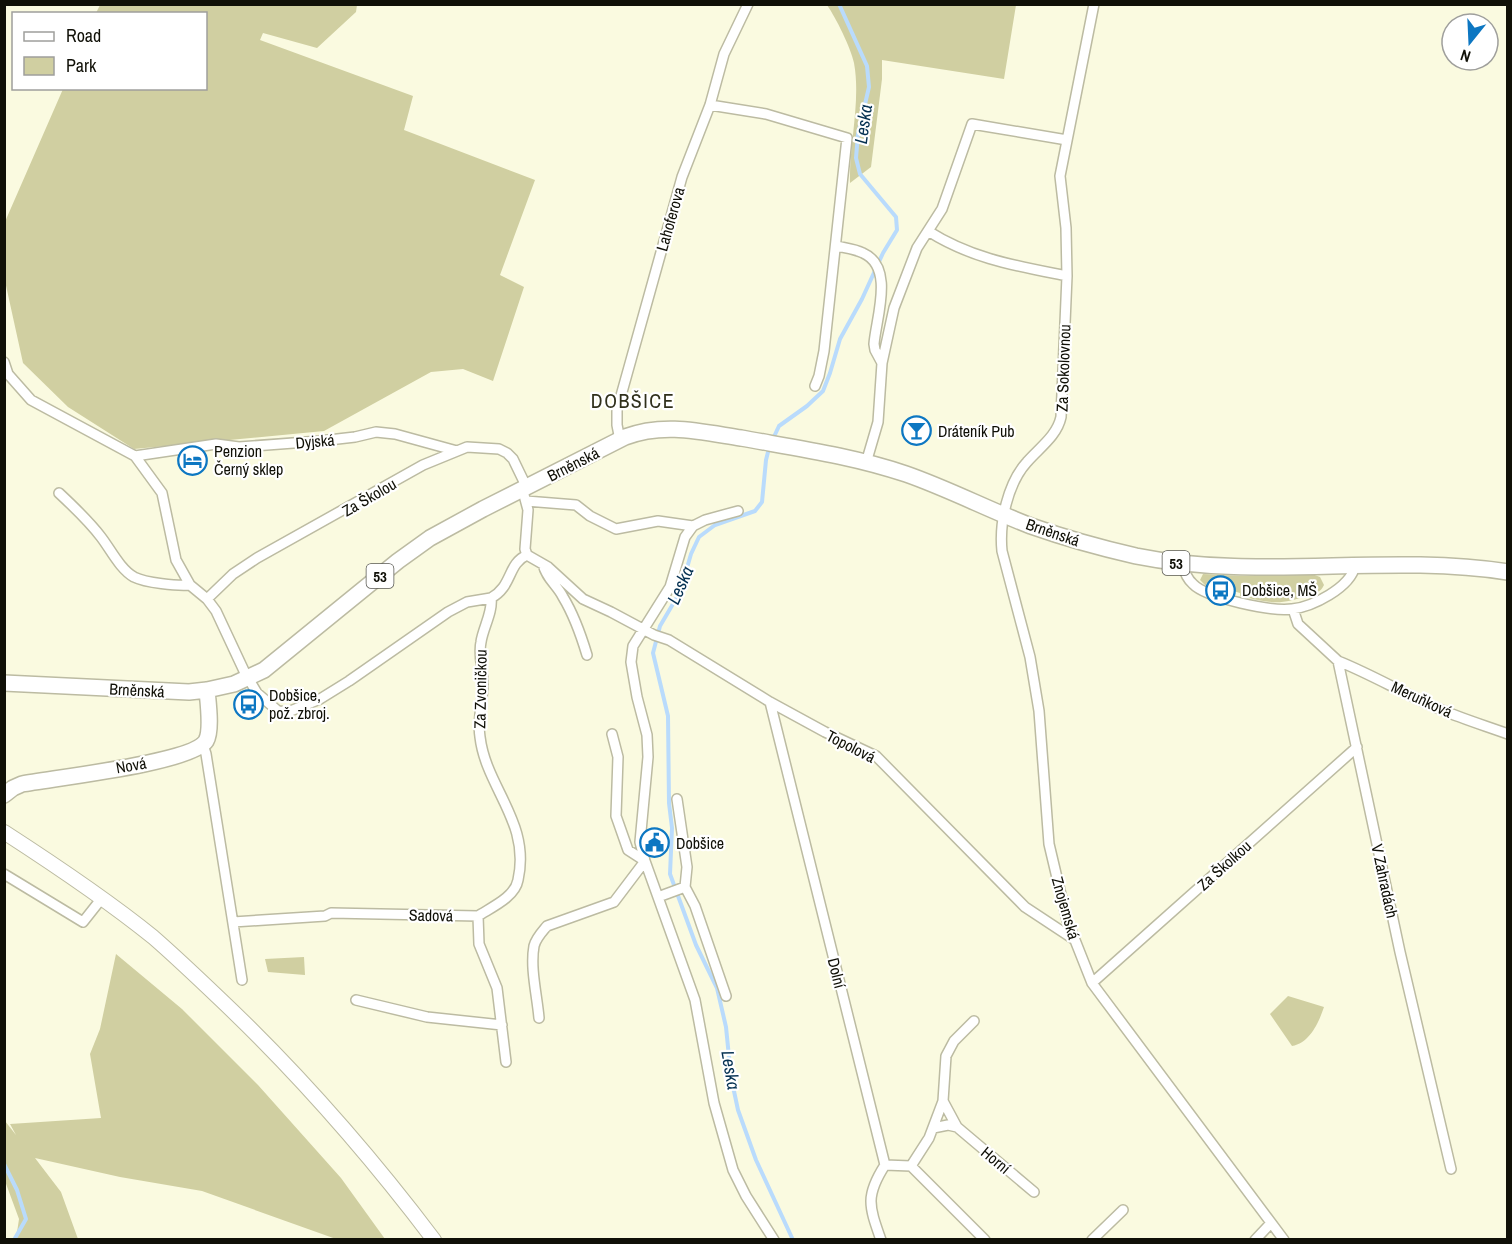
<svg xmlns="http://www.w3.org/2000/svg" width="1512" height="1244" font-family="'Archivo Narrow',sans-serif">
	<style>
		.green { fill: #d0cfa1 }
		.lines { fill: none; stroke-linecap: round; stroke-linejoin: round }
		.stream { stroke: #b9dbfc; stroke-width: 4 }
		.minor-casing { stroke: #bcbba2; stroke-width: 12 }
		.secondary-casing { stroke: #bcbba2; stroke-width: 16 }
		.primary-casing { stroke: #bcbba2; stroke-width: 18 }
		.minor { stroke: #fff; stroke-width: 9 }
		.secondary { stroke: #fff; stroke-width: 14 }
		.primary { stroke: #fff; stroke-width: 15 }
		.labels { text-anchor: middle; dominant-baseline: central; stroke-width: 4.5; stroke-linejoin: round; paint-order: stroke }
		.shield { fill: #fff; stroke: #585851; stroke-width: 1.5 }
		.shield-label { font-size: 15px; font-weight: bold; fill: #101007 }
		.street-label { font-size: 16px; fill: #101007; stroke: #fff }
		.poi-label { font-size: 16px; fill: #101007; stroke: #fff; text-anchor: start }
		.water-label { font-size: 18px; font-style: italic; fill: #053152; stroke: #fff }
		.quarter-label { font-size: 20px; letter-spacing: 1.5px; fill: #30301b; stroke: #fff }
	</style>
	<rect width="100%" height="100%" fill="#fafae0"/>
	<!-- green -->
	<path class="green" d="M 100,5 L 357,5 L 356,12 L 317,48 L 263,33 L 260,40 L 413,96 L 404,130 L 535,180 L 500,275 L 524,287 L 493,381 L 463,369 L 431,372 L 324,431 L 134,449 L 68,407 L 23,363 L 5,281 L 4,224 L 63,89 L 206,88 L 206,14 L 96,13 Z
		M 827,5 L 1016,5 L 1004,79 L 882,60 L 882,79 L 871,167 L 850,183 C 849,144 861,101 854,63 C 851,48 836,18 827,5 Z
		M 1203,574 L 1244,576 L 1312,574 L 1320,577 L 1324,585 C 1321,592 1316,593 1309,595 C 1279,606 1271,603 1240,596 L 1240,593 L 1207,583 L 1206,586 L 1200,580 Z
		M 116,954 L 182,1009 L 258,1085 L 341,1178 L 385,1239 L 336,1239 L 202,1191 L 120,1177 L 35,1158 L 61,1192 L 78,1239 L 16,1239 L 19,1219 L 5,1181 L 5,1121 L 16,1135 L 10,1124 L 101,1118 L 90,1054 L 100,1029 Z
		M 304,957 L 305,975 L 268,972 L 265,959 Z
		M 1288,996 L 1324,1007 C 1319,1022 1310,1043 1292,1046 L 1270,1014 Z"/>
	<g class="lines">
		<!-- stream -->
		<path class="stream" d="M 772,441 L 779,426 L 807,406 L 823,391 L 830,373 L 840,339 L 862,299 L 883,253 L 897,230 L 896,217 L 860,174 L 856,158 L 858,134 L 869,87 L 867,66 L 839,4
			M 769,448 L 766,460 L 762,502 L 755,511 L 715,525 L 699,537 L 691,554 L 680,592 L 660,626 L 653,653 L 668,716 L 669,803 L 672,828 L 670,874 L 696,945 L 717,988 L 726,1027 L 731,1077 L 738,1110 L 756,1160 L 793,1240
			M 4,1164 L 17,1190 L 26,1219 L 14,1240"/>
		<defs>
			<path id="minor" d="M 1094,4 L 1060,176 L 1066,228 L 1067,276 L 1061,417 C 1057,436 1039,448 1027,462 C 1008,483 999,522 1002,551 L 1030,657 L 1039,711 L 1049,844 L 1067,920 L 1092,983 L 1284,1240
				M 710,105 L 766,114 L 847,138 L 824,351 L 819,376 L 815,386
				M 928,231 C 972,259 1017,266 1067,276
				M 836,246 C 845,248 855,249 863,253 C 895,267 876,318 874,344 L 875,350 L 882,363
				M 4,362 L 8,374 L 31,400 L 135,456 L 162,493 L 176,560 L 190,585 L 207,599 L 216,611 L 245,673 L 257,693 L 278,711 L 288,712 L 320,699 L 349,681 L 448,612 L 467,602 L 491,598
				M 620,440 L 617,425 L 617,410 L 682,177 L 710,105 L 724,54 L 748,4
				M 135,456 L 216,444 L 239,447 L 320,441 L 355,437 L 376,432 L 395,434 L 457,451
				M 866,463 L 878,422 L 882,363 L 894,308 L 917,248 L 942,209 L 972,124 L 1067,140
				M 59,493 C 74,507 89,521 101,537 C 111,550 120,569 134,577 C 146,583 177,586 190,585
				M 524,495 L 528,510 L 525,549 L 527,555
				M 526,501 L 576,505 L 590,516 L 616,529 L 658,521 L 693,526
				M 693,526 L 685,537 L 670,587 L 633,646 L 631,662 L 637,697 L 647,735 L 648,757 L 640,842 L 645,861 L 695,1000 L 714,1103 L 733,1170 L 746,1196 L 774,1240
				M 693,526 L 705,520 L 738,511
				M 527,555 L 548,567 L 583,599 L 611,612 L 654,635 L 669,640 L 770,702 L 825,732 L 876,756 L 1025,907 L 1075,940
				M 1182,563 C 1184,571 1187,579 1193,584 C 1206,598 1273,612 1292,609 C 1312,607 1350,588 1355,566
				M 543,564 C 546,578 557,585 563,597 C 574,615 581,635 587,655
				M 207,599 L 233,574 L 257,558 L 423,465 L 467,447 L 499,449 L 507,453 L 513,459 L 527,488
				M 1293,609 L 1298,624 L 1338,661 L 1400,952 L 1451,1169
				M 1338,661 C 1373,675 1406,695 1442,710 C 1463,719 1486,726 1508,734
				M 770,702 L 885,1165 C 865,1196 869,1206 881,1240
				M 203,745 L 206,754 L 242,980
				M 4,874 L 83,922 L 102,898
				M 685,887 L 695,906 L 726,996
				M 658,897 L 685,887 L 687,867 L 677,799
				M 478,916 C 492,907 515,897 518,880 C 531,822 486,788 480,737 C 477,720 483,701 483,683 C 483,669 478,655 481,642 C 483,628 493,612 491,598 C 513,586 507,564 527,555
				M 478,916 L 479,944 L 497,988 L 506,1062
				M 233,922 L 325,916 L 331,913 L 478,916
				M 1092,983 L 1357,747
				M 356,1000 L 427,1017 L 502,1025
				M 539,1018 C 537,995 530,968 534,946 C 536,938 542,932 547,926 L 614,902 L 645,861 L 628,850 L 616,816 L 618,757 L 612,734
				M 974,1021 L 954,1041 L 946,1056 L 943,1101 L 957,1127 L 1034,1192
				M 933,1128 L 948,1125 L 957,1127
				M 885,1165 L 911,1166 L 985,1240
				M 911,1166 L 929,1138 L 943,1101
				M 1092,1240 L 1123,1210
				M 1255,1240 L 1271,1223"/>
			<path id="secondary" d="M 4,832 C 55,865 106,899 153,937 C 176,957 198,978 220,999 C 298,1073 369,1154 434,1240"/>
			<path id="primary" d="M 4,683 L 189,692 L 207,690 L 234,684 L 264,670 L 398,561 L 430,538 L 483,509 L 625,437 C 664,422 702,432 741,438 C 796,448 853,456 906,474 C 949,489 989,510 1031,526 C 1065,538 1101,548 1136,556 C 1259,581 1384,553 1508,572
				M 4,795 L 13,788 L 22,784 C 53,778 192,763 206,741 C 212,731 208,702 207,690"/>
		</defs>
		<!-- minor casing -->
		<use href="#minor" class="minor-casing"/>
		<!-- secondary casing -->
		<use href="#secondary" class="secondary-casing"/>
		<!-- primary casing -->
		<use href="#primary" class="primary-casing"/>
		<!-- minor -->
		<use href="#minor" class="minor"/>
		<!-- secondary -->
		<use href="#secondary" class="secondary"/>
		<!-- primary -->
		<use href="#primary" class="primary"/>
	</g>
	<!-- icons -->
	<defs>
		<symbol id="bar-ring" viewBox="-11 -11 22 22"><circle r="9.5" fill="#fff" stroke="#0d77c2" stroke-width="1.5"/><path d="M-6-5H6L.8 .8V4.5H3.5V6h-7V4.5H-.8V.8Z" fill="#0d77c2"/></symbol>
		<symbol id="hotel-ring" viewBox="-11 -11 22 22"><circle r="9.5" fill="#fff" stroke="#0d77c2" stroke-width="1.5"/><path d="M-6-4.5h1.5V1H6V5H4.5V3h-9V5H-6ZM-4 0a1.8 1.8 0 1 1 3.6 0ZM.5 0V-2.5h3Q6-2.5 6 0Z" fill="#0d77c2"/></symbol>
		<symbol id="bus-ring" viewBox="-11 -11 22 22"><circle r="9.5" fill="#fff" stroke="#0d77c2" stroke-width="1.5"/><path d="M-5-6H5V4H4V6H2V4H-2V6H-4V4H-5ZM-3.5-4V0h7V-4ZM-3.5 1.2v1.5H-2V1.2ZM2 1.2v1.5H3.5V1.2Z" fill="#0d77c2"/></symbol>
		<symbol id="civic-ring" viewBox="-11 -11 22 22"><circle r="9.5" fill="#fff" stroke="#0d77c2" stroke-width="1.5"/><path d="M-.6-6.5H3V-4.5H.6V-3L4-1V1h2V6H-6V1h2V-1L-.6-3ZM-1.2 2.5V6h2.4V2.5Z" fill="#0d77c2"/></symbol>
	</defs>
	<g fill-rule="evenodd">
		<use href="#bar-ring" x="900" y="414" width="33" height="33"/>
		<use href="#hotel-ring" x="176" y="444" width="33" height="33"/>
		<use href="#bus-ring" x="1204" y="574" width="33" height="33"/>
		<use href="#bus-ring" x="232" y="688" width="33" height="33"/>
		<use href="#civic-ring" x="638" y="826" width="33" height="33"/>
	</g>
	<g class="labels">
		<!-- shield labels -->
		<g class="shield">
			<rect x="1162.5" y="551" width="27" height="24" rx="4.5"/>
			<rect x="366.5" y="564" width="27" height="24" rx="4.5"/>
		</g>
		<g class="shield-label">
			<text x="1176" y="563">53</text>
			<text x="380" y="576">53</text>
		</g>
		<!-- street labels -->
		<g class="street-label">
			<text transform="translate(670 219) rotate(-74)">Lahoferova</text>
			<text transform="translate(1063 368) rotate(-88)">Za Sokolovnou</text>
			<text transform="translate(315 441) rotate(-5)">Dyjská</text>
			<text transform="translate(573 464) rotate(-27)">Brněnská</text>
			<text transform="translate(369 497) rotate(-30)">Za Školou</text>
			<text transform="translate(1053 532) rotate(19)">Brněnská</text>
			<text transform="translate(480 689) rotate(-89)">Za Zvoničkou</text>
			<text transform="translate(137 690) rotate(3)">Brněnská</text>
			<text transform="translate(1422 699) rotate(25)">Meruňková</text>
			<text transform="translate(851 746) rotate(27)">Topolová</text>
			<text transform="translate(131 765) rotate(-10)">Nová</text>
			<text transform="translate(1224 865) rotate(-42)">Za Školkou</text>
			<text transform="translate(1385 881) rotate(78)">V Zahradách</text>
			<text transform="translate(1066 908) rotate(74)">Znojemská</text>
			<text transform="translate(431 915) rotate(1)">Sadová</text>
			<text transform="translate(837 973) rotate(76)">Dolní</text>
			<text transform="translate(996 1160) rotate(40)">Horní</text>
		</g>
		<!-- poi labels -->
		<g class="poi-label">
			<text x="938" y="431">Dráteník Pub</text>
			<text x="214" y="451">Penzion<tspan x="214" dy="18">Černý sklep</tspan></text>
			<text x="1242" y="590">Dobšice, MŠ</text>
			<text x="269" y="695">Dobšice,<tspan x="269" dy="18">pož. zbroj.</tspan></text>
			<text x="676" y="843">Dobšice</text>
		</g>
		<!-- water labels -->
		<g class="water-label">
			<text transform="translate(863 124) rotate(-82)">Leska</text>
			<text transform="translate(680 585) rotate(-66)">Leska</text>
			<text transform="translate(731 1070) rotate(80)">Leska</text>
		</g>
		<!-- quarter labels -->
		<g class="quarter-label">
			<text x="633" y="400">DOBŠICE</text>
		</g>
	</g>
	<!-- border -->
	<rect width="1512" height="1244" fill="none" stroke="#101007" stroke-width="12"/>
	<!-- legend -->
	<rect x="12" y="12" width="195" height="78" fill="#ffffff" stroke="#9f9f9c" stroke-width="1.5"/>
	<rect x="24" y="32" width="30" height="9" fill="#ffffff" stroke="#9f9f9c" stroke-width="1.5"/>
	<text x="66" y="42" font-size="18" fill="#101007">Road</text>
	<rect x="24" y="57" width="30" height="18" fill="#d0cfa1" stroke="#9f9f9c" stroke-width="1.5"/>
	<text x="66" y="72" font-size="18" fill="#101007">Park</text>
	<!-- north arrow -->
	<g transform="translate(1470 42) rotate(198)"><circle r="28" fill="#ffffff" stroke="#9f9f9c" stroke-width="1.5"/>
	<path d="M0-4.5L10 22L0 15L-10 22Z" fill="#0d77c2"/>
	<text y="-9" font-size="16" font-weight="bold" text-anchor="middle" fill="#101007">N</text>
	</g>
</svg>
